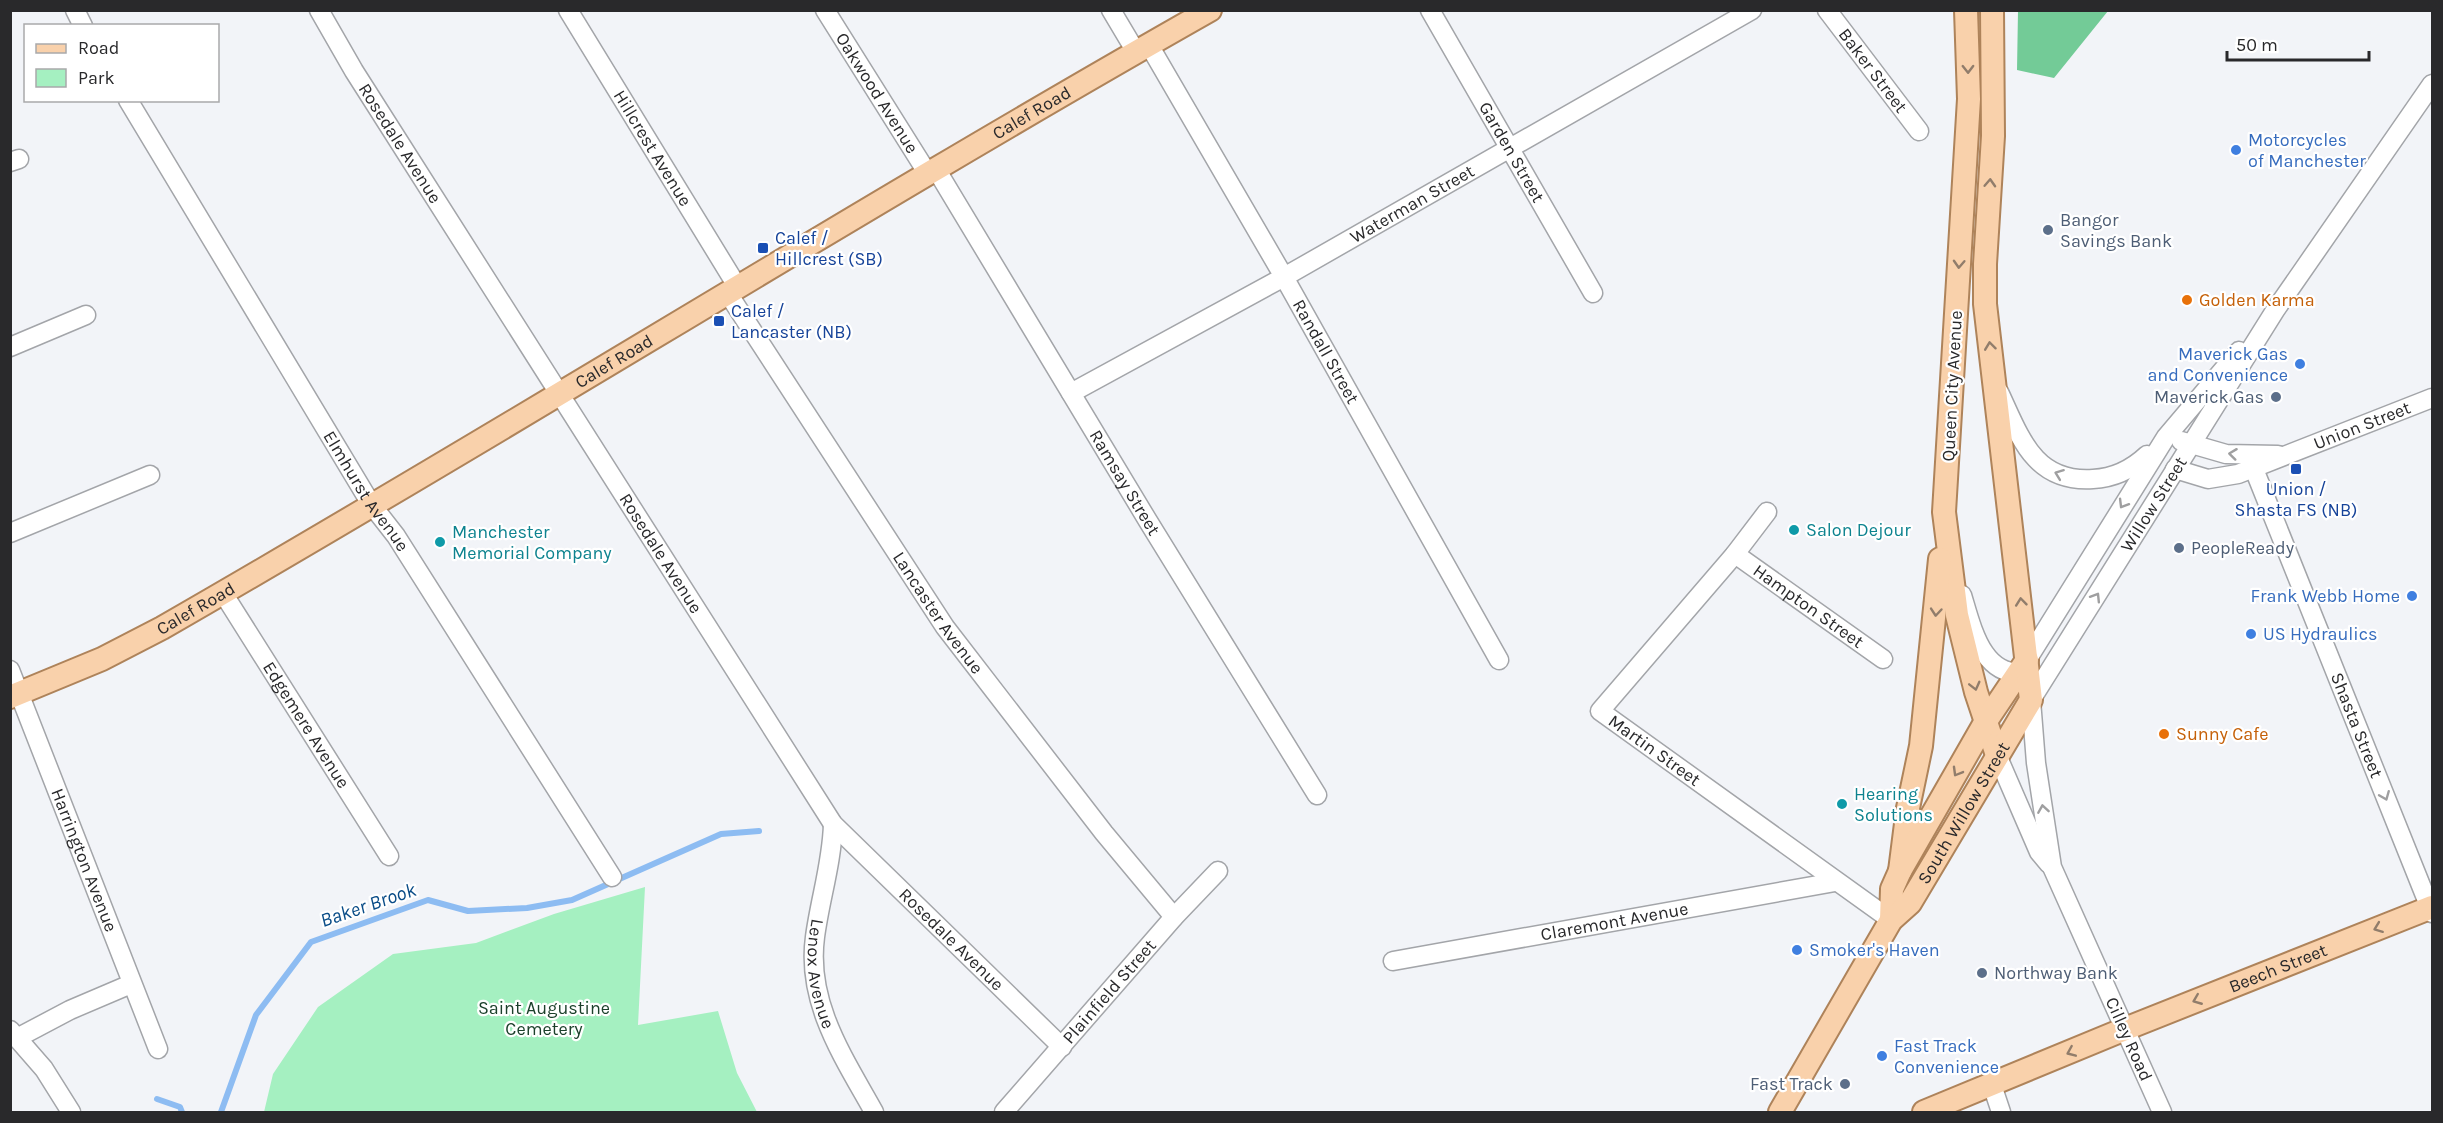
<svg xmlns="http://www.w3.org/2000/svg" width="2443" height="1123" font-family="Karla,sans-serif">
	<style>
		.green { fill: #a5f0c1 }
		.forest { fill: #73cb97 }
		.lines { fill: none; stroke-linecap: round; stroke-linejoin: round }
		.stream { stroke: #8dbcf2; stroke-width: 6 }
		.minor-casing { stroke: #a3a5a9; stroke-width: 21 }
		.major-casing { stroke: #ae835a; stroke-width: 26 }
		.minor { stroke: #fff; stroke-width: 18 }
		.major { stroke: #f9d1ab; stroke-width: 22 }
		.oneway { stroke: #917d6b }
		.oneway2 { stroke: #9f9fa0 }
		.shop-dot { fill: #3f7fe0; stroke: #fff; stroke-width: 2 }
		.service-dot { fill: #5c6f8a; stroke: #fff; stroke-width: 2 }
		.transit-dot { fill: #1a4fb4; stroke: #fff; stroke-width: 2 }
		.food-dot { fill: #e8710a; stroke: #fff; stroke-width: 2 }
		.culture-dot { fill: #0f9aa8; stroke: #fff; stroke-width: 2 }
		.labels { text-anchor: middle; dominant-baseline: central; stroke-width: 4.5; stroke-linejoin: round; paint-order: stroke }
		.street-label { font-size: 18px; fill: #29292b; stroke: #fff }
		.shop-label { font-size: 18px; fill: #366cbe; stroke: #fff; text-anchor: start }
		.service-label { font-size: 18px; fill: #4e5e75; stroke: #fff; text-anchor: start }
		.transit-label { font-size: 18px; fill: #164399; stroke: #fff; text-anchor: start }
		.food-label { font-size: 18px; fill: #c56008; stroke: #fff; text-anchor: start }
		.culture-label { font-size: 18px; fill: #0d838f; stroke: #fff; text-anchor: start }
		.park-label { font-size: 18px; fill: #1b402b; stroke: #fff }
		.water-label { font-size: 20px; font-style: italic; fill: #094c87; stroke: #fff }
	</style>
	<rect width="100%" height="100%" fill="#f2f4f8"/>
	<!-- green -->
	<path class="green" d="M 645,887 L 638,1025 L 718,1011 L 737,1073 L 757,1112 L 264,1112 L 273,1074 L 318,1007 L 393,954 L 476,943 L 554,914 Z"/>
	<!-- forest -->
	<path class="forest" d="M 2018,11 L 2018,10 L 2108,11 L 2054,78 L 2017,70 Z"/>
	<g class="lines">
		<!-- stream -->
		<path class="stream" d="M 157,1099 L 180,1107 L 182,1112
			M 221,1112 L 256,1015 L 311,942 L 428,900 L 468,911 L 527,908 L 572,900 L 721,834 L 759,831"/>
		<defs>
			<g id="minor">
				<path d="M 75,10 L 83,26"/>
				<path id="s1" d="M 319,10 L 354,71 L 833,824 L 1062,1047"/>
				<path id="s2" d="M 568,10 L 737,286"/>
				<path id="s3" d="M 825,10 L 928,174"/>
				<path d="M 1111,10 L 1136,52"/>
				<path id="s4" d="M 1430,10 L 1593,293"/>
				<path id="s5" d="M 1827,10 L 1919,131"/>
				<path id="s6" d="M 1149,45 L 1284,277 L 1499,660"/>
				<path id="s7" d="M 128,100 L 371,504 L 396,536 L 612,877"/>
				<path d="M 10,162 L 19,159"/>
				<path id="s8" d="M 936,169 L 1148,521 L 1317,795"/>
				<path id="s9" d="M 727,292 L 945,627 L 1104,833 L 1174,917"/>
				<path d="M 10,347 L 86,315"/>
				<path d="M 1999,392 C 2020,437 2034,483 2093,479 C 2115,478 2132,469 2147,455"/>
				<path id="s10" d="M 1071,393 L 1284,277 L 1752,10"/>
				<path d="M 2181,441 L 2226,454 L 2278,455"/>
				<path id="s11" d="M 2175,469 L 2208,479 L 2238,474 L 2432,398"/>
				<path id="s12" d="M 2254,469 L 2432,913"/>
				<path id="s13" d="M 1767,512 L 1735,554 L 1600,711 L 1891,920"/>
				<path d="M 10,533 L 150,475"/>
				<path id="s14" d="M 1735,554 L 1883,659"/>
				<path id="s15" d="M 223,593 L 389,856"/>
				<path d="M 1962,595 C 1972,628 1983,681 2029,672"/>
				<path d="M 2027,660 L 2166,437 L 2239,351"/>
				<path id="s16" d="M 10,670 L 158,1049"/>
				<path d="M 1997,755 L 2039,852 L 2049,864"/>
				<path id="s17" d="M 833,824 C 832,863 820,899 815,937 C 806,1003 844,1058 874,1112"/>
				<path id="s18" d="M 1393,961 L 1835,882"/>
				<path d="M 10,1030 L 44,1069 L 71,1112"/>
				<path d="M 17,1038 L 70,1010 L 131,984"/>
				<path d="M 1992,1085 L 2001,1112"/>
				<path id="s19" d="M 1004,1112 L 1174,917 L 1218,871"/>
				<path id="s20" d="M 2162,1112 L 2052,867 L 2036,763 L 2031,700 L 2276,309 L 2432,84"/>
			</g>
			<g id="major">
				<path d="M 1966,10 L 1969,99 L 1944,512 L 1957,615 L 1976,692 L 1997,755"/>
				<path id="s21" d="M 10,697 L 102,659 L 162,628 C 514,426 857,210 1210,10"/>
				<path d="M 1900,871 L 1908,808 L 1921,746 L 1940,559"/>
				<path d="M 1891,920 L 1892,889 L 1900,871 L 1986,721 L 2027,660"/>
				<path id="s22" d="M 1780,1112 L 1891,920 L 1910,903 L 2031,700 L 1985,304 L 1985,264 L 1993,136 L 1992,10"/>
				<path id="s23" d="M 1924,1112 L 2125,1029 L 2432,907"/>
			</g>
		</defs>
		<!-- minor casing -->
		<use href="#minor" class="minor-casing"/>
		<!-- major casing -->
		<use href="#major" class="major-casing"/>
		<!-- minor -->
		<use href="#minor" class="minor"/>
		<!-- major -->
		<use href="#major" class="major"/>
	</g>
	<!-- one-way arrows -->
	<defs><path id="oneway-chevron" d="M-2-3.5L2.5 0L-2 3.5" fill="none" stroke-width="1.6" stroke-linecap="round" stroke-linejoin="round" transform="scale(1.5)"/></defs>
	<g class="oneway">
		<use href="#oneway-chevron" transform="translate(1968 69) rotate(89)"/>
		<use href="#oneway-chevron" transform="translate(1990 183) rotate(-87)"/>
		<use href="#oneway-chevron" transform="translate(1959 264) rotate(93)"/>
		<use href="#oneway-chevron" transform="translate(1990 346) rotate(-97)"/>
		<use href="#oneway-chevron" transform="translate(2021 602) rotate(-96)"/>
		<use href="#oneway-chevron" transform="translate(1936 612) rotate(95)"/>
		<use href="#oneway-chevron" transform="translate(1975 686) rotate(76)"/>
		<use href="#oneway-chevron" transform="translate(1957 772) rotate(120)"/>
		<use href="#oneway-chevron" transform="translate(2378 928) rotate(159)"/>
		<use href="#oneway-chevron" transform="translate(2197 1000) rotate(158)"/>
		<use href="#oneway-chevron" transform="translate(2071 1052) rotate(157)"/>
	</g>
	<g class="oneway2">
		<use href="#oneway-chevron" transform="translate(2233 454) rotate(-173)"/>
		<use href="#oneway-chevron" transform="translate(2059 474) rotate(-159)"/>
		<use href="#oneway-chevron" transform="translate(2123 504) rotate(121)"/>
		<use href="#oneway-chevron" transform="translate(2096 597) rotate(-58)"/>
		<use href="#oneway-chevron" transform="translate(2385 796) rotate(68)"/>
		<use href="#oneway-chevron" transform="translate(2043 809) rotate(-99)"/>
	</g>
	<!-- markers -->
	<g class="shop-dot">
		<circle cx="2236" cy="150" r="6"/>
		<circle cx="2300" cy="364" r="6"/>
		<circle cx="2412" cy="596" r="6"/>
		<circle cx="2251" cy="634" r="6"/>
		<circle cx="1797" cy="950" r="6"/>
		<circle cx="1882" cy="1056" r="6"/>
	</g>
	<g class="service-dot">
		<circle cx="2048" cy="230" r="6"/>
		<circle cx="2276" cy="397" r="6"/>
		<circle cx="2179" cy="548" r="6"/>
		<circle cx="1982" cy="973" r="6"/>
		<circle cx="1845" cy="1084" r="6"/>
	</g>
	<g class="transit-dot">
		<rect x="757" y="242" width="12" height="12" rx="3"/>
		<rect x="713" y="315" width="12" height="12" rx="3"/>
		<rect x="2290" y="463" width="12" height="12" rx="3"/>
	</g>
	<g class="food-dot">
		<circle cx="2187" cy="300" r="6"/>
		<circle cx="2164" cy="734" r="6"/>
	</g>
	<g class="culture-dot">
		<circle cx="1794" cy="530" r="6"/>
		<circle cx="440" cy="542" r="6"/>
		<circle cx="1842" cy="804" r="6"/>
	</g>
	<g class="labels">
		<!-- street labels -->
		<g class="street-label">
			<text stroke="none"><textPath href="#s5" startOffset="76">Baker Street</textPath></text>
			<text stroke="none"><textPath href="#s3" startOffset="98">Oakwood Avenue</textPath></text>
			<text stroke="none"><textPath href="#s21" startOffset="1178">Calef Road</textPath></text>
			<text stroke="none"><textPath href="#s1" startOffset="156">Rosedale Avenue</textPath></text>
			<text stroke="none"><textPath href="#s2" startOffset="162">Hillcrest Avenue</textPath></text>
			<text stroke="none"><textPath href="#s4" startOffset="164">Garden Street</textPath></text>
			<text stroke="none"><textPath href="#s10" startOffset="390">Waterman Street</textPath></text>
			<text stroke="none"><textPath href="#s6" startOffset="354">Randall Street</textPath></text>
			<text stroke="none"><textPath href="#s21" startOffset="692">Calef Road</textPath></text>
			<text transform="translate(1952 386) rotate(-87)">Queen City Avenue</text>
			<text stroke="none"><textPath href="#s11" startOffset="198">Union Street</textPath></text>
			<text stroke="none"><textPath href="#s8" startOffset="366">Ramsay Street</textPath></text>
			<text stroke="none"><textPath href="#s7" startOffset="458">Elmhurst Avenue</textPath></text>
			<text stroke="none"><textPath href="#s20" startOffset="668">Willow Street</textPath></text>
			<text stroke="none"><textPath href="#s1" startOffset="642">Rosedale Avenue</textPath></text>
			<text stroke="none"><textPath href="#s14" startOffset="90">Hampton Street</textPath></text>
			<text stroke="none"><textPath href="#s21" startOffset="206">Calef Road</textPath></text>
			<text stroke="none"><textPath href="#s9" startOffset="384">Lancaster Avenue</textPath></text>
			<text stroke="none"><textPath href="#s15" startOffset="156">Edgemere Avenue</textPath></text>
			<text stroke="none"><textPath href="#s12" startOffset="276">Shasta Street</textPath></text>
			<text stroke="none"><textPath href="#s13" startOffset="327">Martin Street</textPath></text>
			<text stroke="none"><textPath href="#s22" startOffset="352">South Willow Street</textPath></text>
			<text stroke="none"><textPath href="#s16" startOffset="204">Harrington Avenue</textPath></text>
			<text stroke="none"><textPath href="#s18" startOffset="225">Claremont Avenue</textPath></text>
			<text stroke="none"><textPath href="#s1" startOffset="1128">Rosedale Avenue</textPath></text>
			<text stroke="none"><textPath href="#s23" startOffset="382">Beech Street</textPath></text>
			<text stroke="none"><textPath href="#s17" startOffset="152">Lenox Avenue</textPath></text>
			<text stroke="none"><textPath href="#s19" startOffset="160">Plainfield Street</textPath></text>
			<text transform="translate(2129 1039) rotate(66)">Cilley Road</text>
		</g>
		<!-- shop labels -->
		<g class="shop-label">
			<text x="2248" y="140">Motorcycles<tspan x="2248" dy="21">of Manchester</tspan></text>
			<text x="2288" y="354" text-anchor="end">Maverick Gas<tspan x="2288" dy="21">and Convenience</tspan></text>
			<text x="2400" y="596" text-anchor="end">Frank Webb Home</text>
			<text x="2263" y="634">US Hydraulics</text>
			<text x="1809" y="950">Smoker's Haven</text>
			<text x="1894" y="1046">Fast Track<tspan x="1894" dy="21">Convenience</tspan></text>
		</g>
		<!-- service labels -->
		<g class="service-label">
			<text x="2060" y="220">Bangor<tspan x="2060" dy="21">Savings Bank</tspan></text>
			<text x="2264" y="397" text-anchor="end">Maverick Gas</text>
			<text x="2191" y="548">PeopleReady</text>
			<text x="1994" y="973">Northway Bank</text>
			<text x="1833" y="1084" text-anchor="end">Fast Track</text>
		</g>
		<!-- transit labels -->
		<g class="transit-label">
			<text x="775" y="238">Calef /<tspan x="775" dy="21">Hillcrest (SB)</tspan></text>
			<text x="731" y="311">Calef /<tspan x="731" dy="21">Lancaster (NB)</tspan></text>
			<text x="2296" y="489" text-anchor="middle">Union /<tspan x="2296" dy="21">Shasta FS (NB)</tspan></text>
		</g>
		<!-- food labels -->
		<g class="food-label">
			<text x="2199" y="300">Golden Karma</text>
			<text x="2176" y="734">Sunny Cafe</text>
		</g>
		<!-- culture labels -->
		<g class="culture-label">
			<text x="1806" y="530">Salon Dejour</text>
			<text x="452" y="532">Manchester<tspan x="452" dy="21">Memorial Company</tspan></text>
			<text x="1854" y="794">Hearing<tspan x="1854" dy="21">Solutions</tspan></text>
		</g>
		<!-- park labels -->
		<g class="park-label">
			<text x="544" y="1008">Saint Augustine<tspan x="544" dy="21">Cemetery</tspan></text>
		</g>
		<!-- water labels -->
		<g class="water-label">
			<text transform="translate(368 905) rotate(-19)">Baker Brook</text>
		</g>
	</g>
	<!-- border -->
	<rect width="2443" height="1123" fill="none" stroke="#29292b" stroke-width="24"/>
	<!-- legend -->
	<rect x="24" y="24" width="195" height="78" fill="#ffffff" stroke="#a9a9aa" stroke-width="1.5"/>
	<rect x="36" y="44" width="30" height="9" fill="#f9d1ab" stroke="#a9a9aa" stroke-width="1.5"/>
	<text x="78" y="54" font-size="18" fill="#29292b">Road</text>
	<rect x="36" y="69" width="30" height="18" fill="#a5f0c1" stroke="#a9a9aa" stroke-width="1.5"/>
	<text x="78" y="84" font-size="18" fill="#29292b">Park</text>
	<!-- scale -->
	<path d="M2227 51v9h142v-9" fill="none" stroke="#29292b" stroke-width="3"/>
	<text x="2236" y="51" font-size="18" fill="#29292b" stroke="#ffffff" stroke-width="4.5" paint-order="stroke">50 m</text>
</svg>
